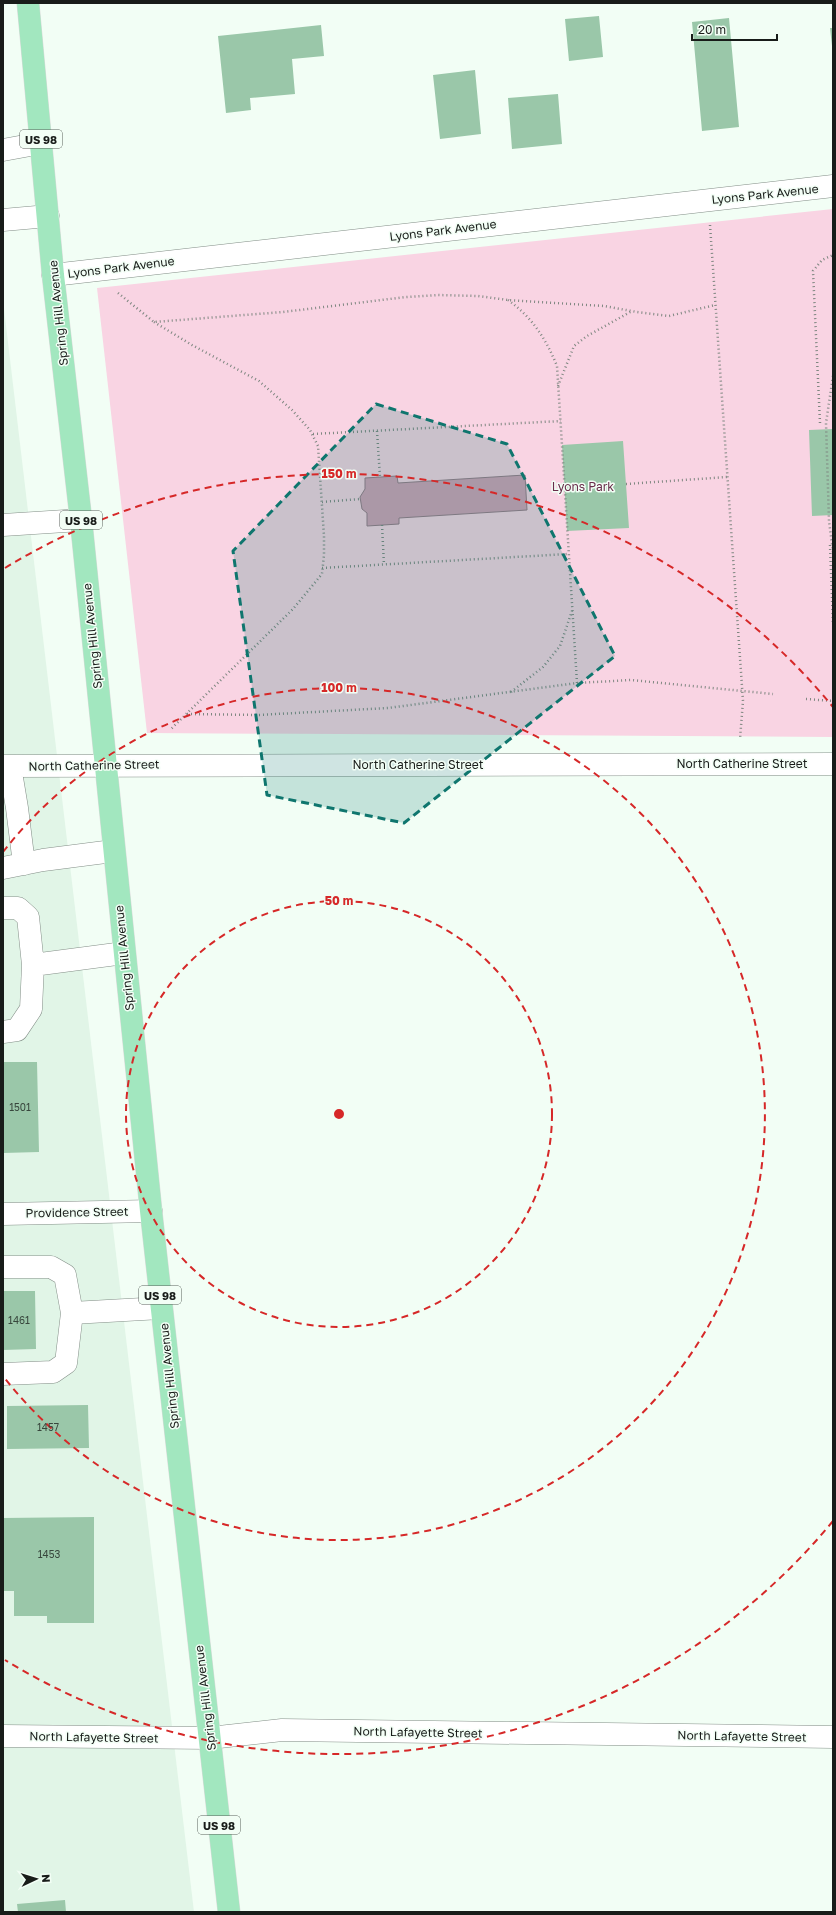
<svg xmlns="http://www.w3.org/2000/svg" width="836" height="1915" font-family="'Golos Text',sans-serif">
	<style>
		.built { fill: #e1f5e7 }
		.green { fill: #f9d4e3 }
		.water { fill: #d2a1b6; stroke: #9a7987 }
		.building { fill: #9ac7a9 }
		.lines { fill: none; stroke-linecap: round; stroke-linejoin: round }
		.minor-casing { stroke: #838e87; stroke-width: 23 }
		.major-casing { stroke: #dadbda; stroke-width: 23 }
		.path { stroke: #7f8781; stroke-width: 2.5; stroke-dasharray: 1 3; stroke-linecap: butt }
		.minor { stroke: #fff; stroke-width: 22 }
		.major { stroke: #a2e7bf; stroke-width: 22 }
		.marked { fill: #0f766e; fill-opacity: 0.2; stroke: #0f766e; stroke-width: 3; stroke-dasharray: 8 5; stroke-linejoin: round }
		.ring { fill: none; stroke: #d62828; stroke-width: 2; stroke-dasharray: 7 5 }
		.labels { text-anchor: middle; dominant-baseline: central; stroke-width: 3; stroke-linejoin: round; paint-order: stroke }
		.number-label { font-size: 10px; fill: #38473d }
		.shield { fill: #f2fef5; stroke: #59605b; stroke-width: 1 }
		.shield-label { font-size: 11px; font-weight: bold; fill: #181c19 }
		.street-label { font-size: 12px; fill: #181c19; stroke: #f2fef5 }
		.park-label { font-size: 12px; fill: #682c4a; stroke: #f2fef5 }
		.centre { fill: #d62828; stroke: #f2fef5; stroke-width: 2 }
		.ring-label { font-size: 12px; text-anchor: middle; font-weight: bold; fill: #d62828; stroke: #f2fef5; stroke-width: 3; stroke-linejoin: round; paint-order: stroke }
	</style>
	<rect width="100%" height="100%" fill="#f2fef5"/>
	<!-- built -->
	<path class="built" d="M 3,300 L 194,1912 L 3,1912 Z"/>
	<!-- green -->
	<path class="green" d="M 833,209 L 833,737 L 147,733 L 97,288 Z"/>
	<!-- water -->
	<path class="water" d="M 525,475 L 527,510 L 399,518 L 399,524 L 367,526 L 367,513 L 362,509 L 360,497 L 365,489 L 365,478 L 397,476 L 398,483 Z"/>
	<!-- building -->
	<path class="building" d="M 599,16 L 603,57 L 569,61 L 565,19 Z
		M 729,18 L 739,127 L 702,131 L 692,22 Z
		M 321,25 L 324,56 L 292,59 L 295,94 L 250,98 L 251,110 L 226,113 L 218,36 Z
		M 830,28 L 833,28 L 833,46 L 832,46 Z
		M 475,70 L 481,134 L 440,139 L 433,75 Z
		M 558,94 L 562,144 L 512,149 L 508,98 Z
		M 833,429 L 833,515 L 812,516 L 809,430 Z
		M 623,441 L 629,528 L 567,531 L 562,445 Z
		M 3,1062 L 37,1062 L 39,1152 L 3,1153 Z
		M 3,1291 L 35,1291 L 36,1349 L 3,1350 Z
		M 88,1405 L 89,1448 L 7,1449 L 7,1406 Z
		M 94,1517 L 94,1623 L 47,1623 L 47,1616 L 14,1616 L 14,1591 L 3,1591 L 3,1518 Z
		M 65,1900 L 66,1912 L 18,1912 L 17,1904 Z"/>
	<g class="lines">
		<defs>
			<path id="minor" d="M 3,150 L 41,143
				M 3,220 L 48,216
				M 53,275 L 833,186
				M 3,525 L 81,520
				M 3,766 L 833,764
				M 10,766 L 17,808 L 24,864
				M 3,868 L 43,860 L 113,851
				M 3,908 L 18,908 L 28,917 L 33,965 L 124,953
				M 3,1032 L 17,1030 L 31,1009 L 33,965
				M 3,1214 L 151,1211
				M 3,1267 L 51,1267 L 65,1275 L 72,1313 L 66,1363 L 53,1372 L 3,1374
				M 72,1313 L 161,1308
				M 3,1736 L 210,1738 L 282,1730 L 833,1737"/>
			<path id="major" d="M 28,3 L 53,275 L 81,520 L 151,1211 L 229,1912"/>
		</defs>
		<!-- minor casing -->
		<use href="#minor" class="minor-casing"/>
		<!-- major casing -->
		<use href="#major" class="major-casing"/>
		<!-- path -->
		<path class="path" d="M 710,225 L 743,701 L 740,739
			M 118,293 L 154,322 L 283,312 L 406,297 L 438,295 L 478,296 L 508,300 L 604,306 L 637,312 L 669,316 L 715,305
			M 508,300 C 532,317 546,339 557,366 L 577,683
			M 154,322 L 192,345 L 259,381 L 292,410 L 310,430 L 318,446 L 324,536 L 324,555 L 322,574 L 293,609 L 171,729
			M 833,376 L 826,423 L 829,521 L 833,552
			M 558,386 L 574,346 L 587,336 L 632,311
			M 820,423 L 813,271 L 822,260 L 833,255
			M 377,431 L 380,477
			M 313,434 L 561,421
			M 626,484 L 727,477
			M 322,502 L 360,499
			M 382,525 L 384,565
			M 830,545 L 833,625
			M 322,568 L 568,554
			M 511,692 L 543,667 L 560,646 L 572,611
			M 806,699 L 833,701
			M 187,714 L 258,715 L 388,708 L 577,683 L 631,680 L 773,694"/>
		<!-- minor -->
		<use href="#minor" class="minor"/>
		<!-- major -->
		<use href="#major" class="major"/>
	</g>
	<!-- marked area -->
	<path class="marked" d="M 376,404 L 507,444 L 615,656 L 404,823 L 267,795 L 233,551 Z"/>
	<!-- distance rings -->
	<g class="ring">
		<circle cx="339" cy="1114" r="213"/>
		<path d="M3 852A426 426 0 1 1 3 1376"/>
		<path d="M833 1521A640 640 0 0 1 5 1660M5 568A640 640 0 0 1 833 707"/>
	</g>
	<g class="labels">
		<!-- number labels -->
		<g class="number-label">
			<text x="20" y="1107">1501</text>
			<text x="19" y="1320">1461</text>
			<text x="48" y="1427">1457</text>
			<text x="49" y="1554">1453</text>
		</g>
		<!-- shield labels -->
		<g class="shield">
			<rect x="20" y="130" width="42" height="18" rx="3"/>
			<rect x="60" y="511" width="42" height="18" rx="3"/>
			<rect x="139" y="1286" width="42" height="18" rx="3"/>
			<rect x="198" y="1816" width="42" height="18" rx="3"/>
		</g>
		<g class="shield-label">
			<text x="41" y="139">US 98</text>
			<text x="81" y="520">US 98</text>
			<text x="160" y="1295">US 98</text>
			<text x="219" y="1825">US 98</text>
		</g>
		<!-- street labels -->
		<g class="street-label">
			<text transform="translate(765 194) rotate(-6)">Lyons Park Avenue</text>
			<text transform="translate(443 230) rotate(-7)">Lyons Park Avenue</text>
			<text transform="translate(121 267) rotate(-7)">Lyons Park Avenue</text>
			<text transform="translate(58 313) rotate(-96)">Spring Hill Avenue</text>
			<text transform="translate(92 636) rotate(-96)">Spring Hill Avenue</text>
			<text x="742" y="763">North Catherine Street</text>
			<text x="418" y="764">North Catherine Street</text>
			<text transform="translate(94 765) rotate(-1)">North Catherine Street</text>
			<text transform="translate(124 958) rotate(-96)">Spring Hill Avenue</text>
			<text transform="translate(77 1212) rotate(-1)">Providence Street</text>
			<text transform="translate(169 1376) rotate(-96)">Spring Hill Avenue</text>
			<text transform="translate(205 1698) rotate(-97)">Spring Hill Avenue</text>
			<text transform="translate(418 1732) rotate(1)">North Lafayette Street</text>
			<text transform="translate(742 1736) rotate(1)">North Lafayette Street</text>
			<text transform="translate(94 1737) rotate(1)">North Lafayette Street</text>
		</g>
		<!-- park labels -->
		<g class="park-label">
			<text x="583" y="486">Lyons Park</text>
		</g>
	</g>
	<circle cx="339" cy="1114" r="6" class="centre"/>
	<g class="ring-label">
		<text x="339" y="478">150 m</text>
		<text x="339" y="692">100 m</text>
		<text x="339" y="905">50 m</text>
	</g>
	<!-- border -->
	<rect width="836" height="1915" fill="none" stroke="#181c19" stroke-width="8"/>
	<!-- north arrow -->
	<g transform="translate(36 1879) rotate(86)" stroke="#f2fef5" stroke-width="3" paint-order="stroke">
	<path d="M0-3L7 15L0 10L-7 15Z" fill="#181c19"/>
	<text y="-6" font-size="11" font-weight="bold" text-anchor="middle" fill="#181c19">N</text>
	</g>
	<!-- scale -->
	<path d="M692 34v6h85v-6" fill="none" stroke="#181c19" stroke-width="2"/>
	<text x="698" y="34" font-size="12" fill="#181c19" stroke="#f2fef5" stroke-width="3" paint-order="stroke">20 m</text>
</svg>
